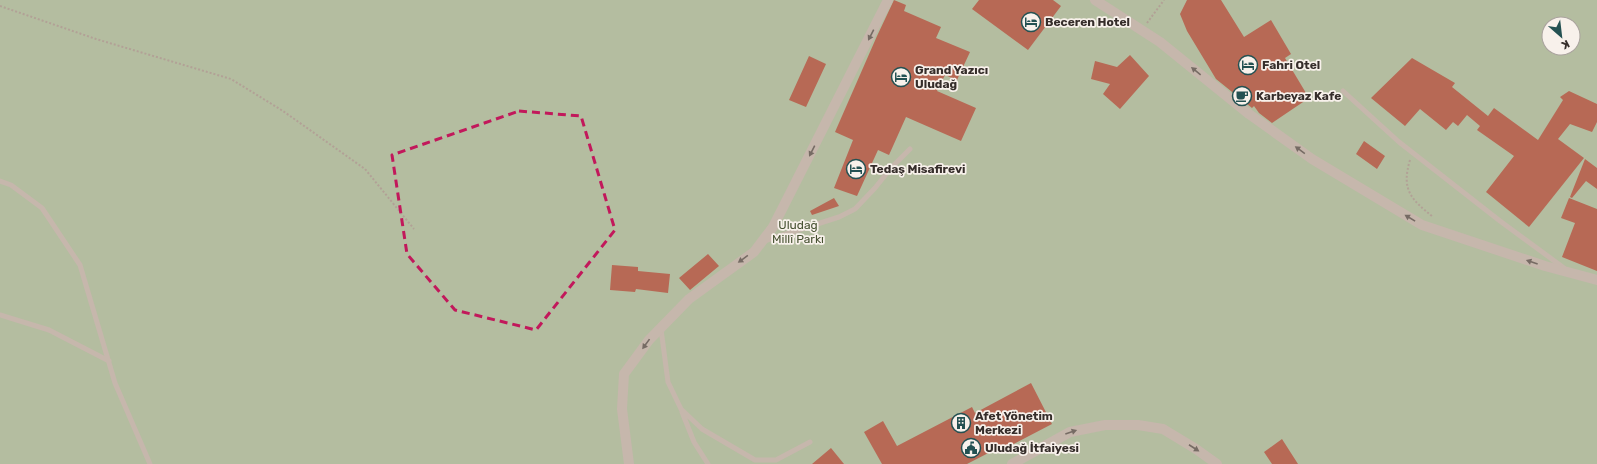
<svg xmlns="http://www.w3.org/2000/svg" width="1597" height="464" font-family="Rubik,sans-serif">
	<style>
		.green { fill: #b4bda0; fill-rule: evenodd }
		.building { fill: #b76955 }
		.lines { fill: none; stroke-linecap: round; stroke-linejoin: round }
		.path { stroke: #b2a196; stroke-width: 2; stroke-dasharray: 2 2; stroke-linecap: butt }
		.lane { stroke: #c6b7ac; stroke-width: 5 }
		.street { stroke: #c6b7ac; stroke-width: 10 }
		.oneway { fill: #766b64 }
		.marked { fill: none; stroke: #c2185b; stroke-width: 3; stroke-dasharray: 8 5; stroke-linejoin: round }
		.labels { text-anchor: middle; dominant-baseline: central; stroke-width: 3.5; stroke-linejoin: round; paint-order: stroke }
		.poi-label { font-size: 12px; font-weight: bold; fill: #352d2a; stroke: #f8f1eb; text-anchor: start }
		.park-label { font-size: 12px; fill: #465131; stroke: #f8f1eb }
	</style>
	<rect width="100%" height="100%" fill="#f0e7df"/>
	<!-- green -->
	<path class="green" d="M 0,0 L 1597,0 L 1597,464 L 0,464 ZM 1549,24 L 1573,24 L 1573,48 L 1549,48 Z"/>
	<!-- building -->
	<path class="building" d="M 894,0 L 906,5 L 904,11 L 941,27 L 936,38 L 970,52 L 957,80 L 945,75 L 937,91 L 976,108 L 961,141 L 906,117 L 889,155 L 878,150 L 857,196 L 834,188 L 853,140 L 835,132 L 877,36 Z
		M 979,0 L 1053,0 L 1061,6 L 1028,50 L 972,9 Z
		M 1187,0 L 1221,0 L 1244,37 L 1271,20 L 1291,54 L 1285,58 L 1309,98 L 1272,123 L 1259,113 L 1254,106 L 1252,108 L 1216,79 L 1187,31 L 1180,14 Z
		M 1130,55 L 1149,76 L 1120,109 L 1103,94 L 1110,84 L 1091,79 L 1095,61 L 1117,67 Z
		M 809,56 L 826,64 L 806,107 L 789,100 Z
		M 1412,58 L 1455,83 L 1452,87 L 1488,116 L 1494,108 L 1538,140 L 1563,100 L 1560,97 L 1569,91 L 1597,104 L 1597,122 L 1592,132 L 1570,124 L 1558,139 L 1584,158 L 1529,227 L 1486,192 L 1514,156 L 1477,130 L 1480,126 L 1467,115 L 1458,126 L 1453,122 L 1446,130 L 1420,109 L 1405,126 L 1371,98 Z
		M 1364,141 L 1385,156 L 1377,169 L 1356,154 Z
		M 1585,159 L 1597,168 L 1597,189 L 1586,181 L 1572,198 L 1570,197 Z
		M 834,198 L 839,206 L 812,215 L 810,211 Z
		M 1569,198 L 1597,209 L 1597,271 L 1562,257 L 1575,223 L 1561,218 Z
		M 708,254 L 719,266 L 690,290 L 679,278 Z
		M 612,265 L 638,267 L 638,271 L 670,274 L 668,293 L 636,289 L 635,292 L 610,290 Z
		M 1031,383 L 1052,424 L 1002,450 L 1000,447 L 967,464 L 882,464 L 864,432 L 883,421 L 897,446 L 972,407 L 975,413 Z
		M 1282,439 L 1298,464 L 1272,464 L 1264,452 Z
		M 831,448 L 844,464 L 812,464 Z"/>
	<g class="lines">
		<!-- path -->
		<path class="path" d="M 0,6 L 96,39 L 231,79 L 283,111 L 365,169 L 414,229
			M 1147,23 L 1164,0
			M 1410,160 C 1401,190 1411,199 1433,217"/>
		<!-- lane -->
		<path class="lane" d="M 1343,91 L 1399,142 L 1500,221 L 1564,268
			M 0,181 L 11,185 L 42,208 L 80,265 L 115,383 L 150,464
			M 764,241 L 839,217 L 855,209 L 875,188 L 891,168 L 910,149
			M 0,315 L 49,330 L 109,361
			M 661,329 L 668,382 L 681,409 L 702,429 L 755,460 L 776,460 L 810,442
			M 682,412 L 694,442 L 708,464"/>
		<!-- street -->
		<path class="street" d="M 1095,0 L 1160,42 L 1249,114 L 1312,159 L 1422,225 L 1545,266 L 1597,280
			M 629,464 L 622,409 L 624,374 L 649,340 L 689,299 L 754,252 L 773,227 L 888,0
			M 1012,464 L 1070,432 L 1105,425 L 1138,425 L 1163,429 L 1196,449 L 1217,464"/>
	</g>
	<!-- one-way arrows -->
	<defs><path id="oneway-solid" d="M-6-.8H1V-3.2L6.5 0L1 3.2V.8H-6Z"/></defs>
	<g class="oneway">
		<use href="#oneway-solid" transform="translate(871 35) rotate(117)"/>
		<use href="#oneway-solid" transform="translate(1196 71) rotate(-141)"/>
		<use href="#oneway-solid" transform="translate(1300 150) rotate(-144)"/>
		<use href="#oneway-solid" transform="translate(812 151) rotate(117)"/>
		<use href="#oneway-solid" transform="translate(1410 218) rotate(-149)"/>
		<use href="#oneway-solid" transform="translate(743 259) rotate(144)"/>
		<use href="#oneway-solid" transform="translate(1532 262) rotate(-161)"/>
		<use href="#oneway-solid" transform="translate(646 344) rotate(126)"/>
		<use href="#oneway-solid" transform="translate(1071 432) rotate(-19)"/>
		<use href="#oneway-solid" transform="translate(1194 448) rotate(33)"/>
	</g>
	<!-- marked area -->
	<path class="marked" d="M 519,111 L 581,116 L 615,230 L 536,330 L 455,310 L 407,254 L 392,155 Z"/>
	<!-- icons -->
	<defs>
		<symbol id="hotel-ring" viewBox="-11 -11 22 22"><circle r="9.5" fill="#f8f1eb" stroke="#245152" stroke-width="1.5"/><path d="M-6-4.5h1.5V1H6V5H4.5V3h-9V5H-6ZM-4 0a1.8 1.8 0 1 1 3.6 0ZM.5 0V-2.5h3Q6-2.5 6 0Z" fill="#245152"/></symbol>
		<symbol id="cafe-ring" viewBox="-11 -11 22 22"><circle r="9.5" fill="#f8f1eb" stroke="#245152" stroke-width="1.5"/><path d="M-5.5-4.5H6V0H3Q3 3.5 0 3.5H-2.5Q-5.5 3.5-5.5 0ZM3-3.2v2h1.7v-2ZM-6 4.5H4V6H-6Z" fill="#245152"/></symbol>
		<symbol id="building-ring" viewBox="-11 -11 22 22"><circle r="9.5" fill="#f8f1eb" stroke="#245152" stroke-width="1.5"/><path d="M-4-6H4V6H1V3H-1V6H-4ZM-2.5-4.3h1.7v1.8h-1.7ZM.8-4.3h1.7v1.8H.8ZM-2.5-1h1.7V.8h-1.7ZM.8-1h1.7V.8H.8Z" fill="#245152"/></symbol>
		<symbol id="civic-ring" viewBox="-11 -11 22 22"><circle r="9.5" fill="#f8f1eb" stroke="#245152" stroke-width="1.5"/><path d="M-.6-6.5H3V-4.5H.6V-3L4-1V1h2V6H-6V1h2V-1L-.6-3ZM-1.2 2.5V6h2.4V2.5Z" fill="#245152"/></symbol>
	</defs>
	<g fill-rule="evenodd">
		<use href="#hotel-ring" x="1020" y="11" width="22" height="22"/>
		<use href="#hotel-ring" x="1237" y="54" width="22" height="22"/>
		<use href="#hotel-ring" x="890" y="66" width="22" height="22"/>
		<use href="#cafe-ring" x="1231" y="85" width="22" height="22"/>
		<use href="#hotel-ring" x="845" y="158" width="22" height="22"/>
		<use href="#building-ring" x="950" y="412" width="22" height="22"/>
		<use href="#civic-ring" x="960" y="437" width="22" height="22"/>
	</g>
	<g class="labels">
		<!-- poi labels -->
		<g class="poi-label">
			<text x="1045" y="22">Beceren Hotel</text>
			<text x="1262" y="65">Fahri Otel</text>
			<text x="915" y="70">Grand Yazıcı<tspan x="915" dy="14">Uludağ</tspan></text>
			<text x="1256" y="96">Karbeyaz Kafe</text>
			<text x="870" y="169">Tedaş Misafirevi</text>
			<text x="975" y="416">Afet Yönetim<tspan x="975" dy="14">Merkezi</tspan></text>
			<text x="985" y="448">Uludağ İtfaiyesi</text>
		</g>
		<!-- park labels -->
		<g class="park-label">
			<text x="798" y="225">Uludağ<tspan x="798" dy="14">Millî Parkı</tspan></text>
		</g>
	</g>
	<!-- north arrow -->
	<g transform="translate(1561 36) rotate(152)"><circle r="19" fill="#f8f1eb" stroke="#aaa39e"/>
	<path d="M0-3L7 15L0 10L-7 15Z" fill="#245152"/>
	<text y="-6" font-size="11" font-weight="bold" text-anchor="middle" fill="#352d2a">K</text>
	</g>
</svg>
